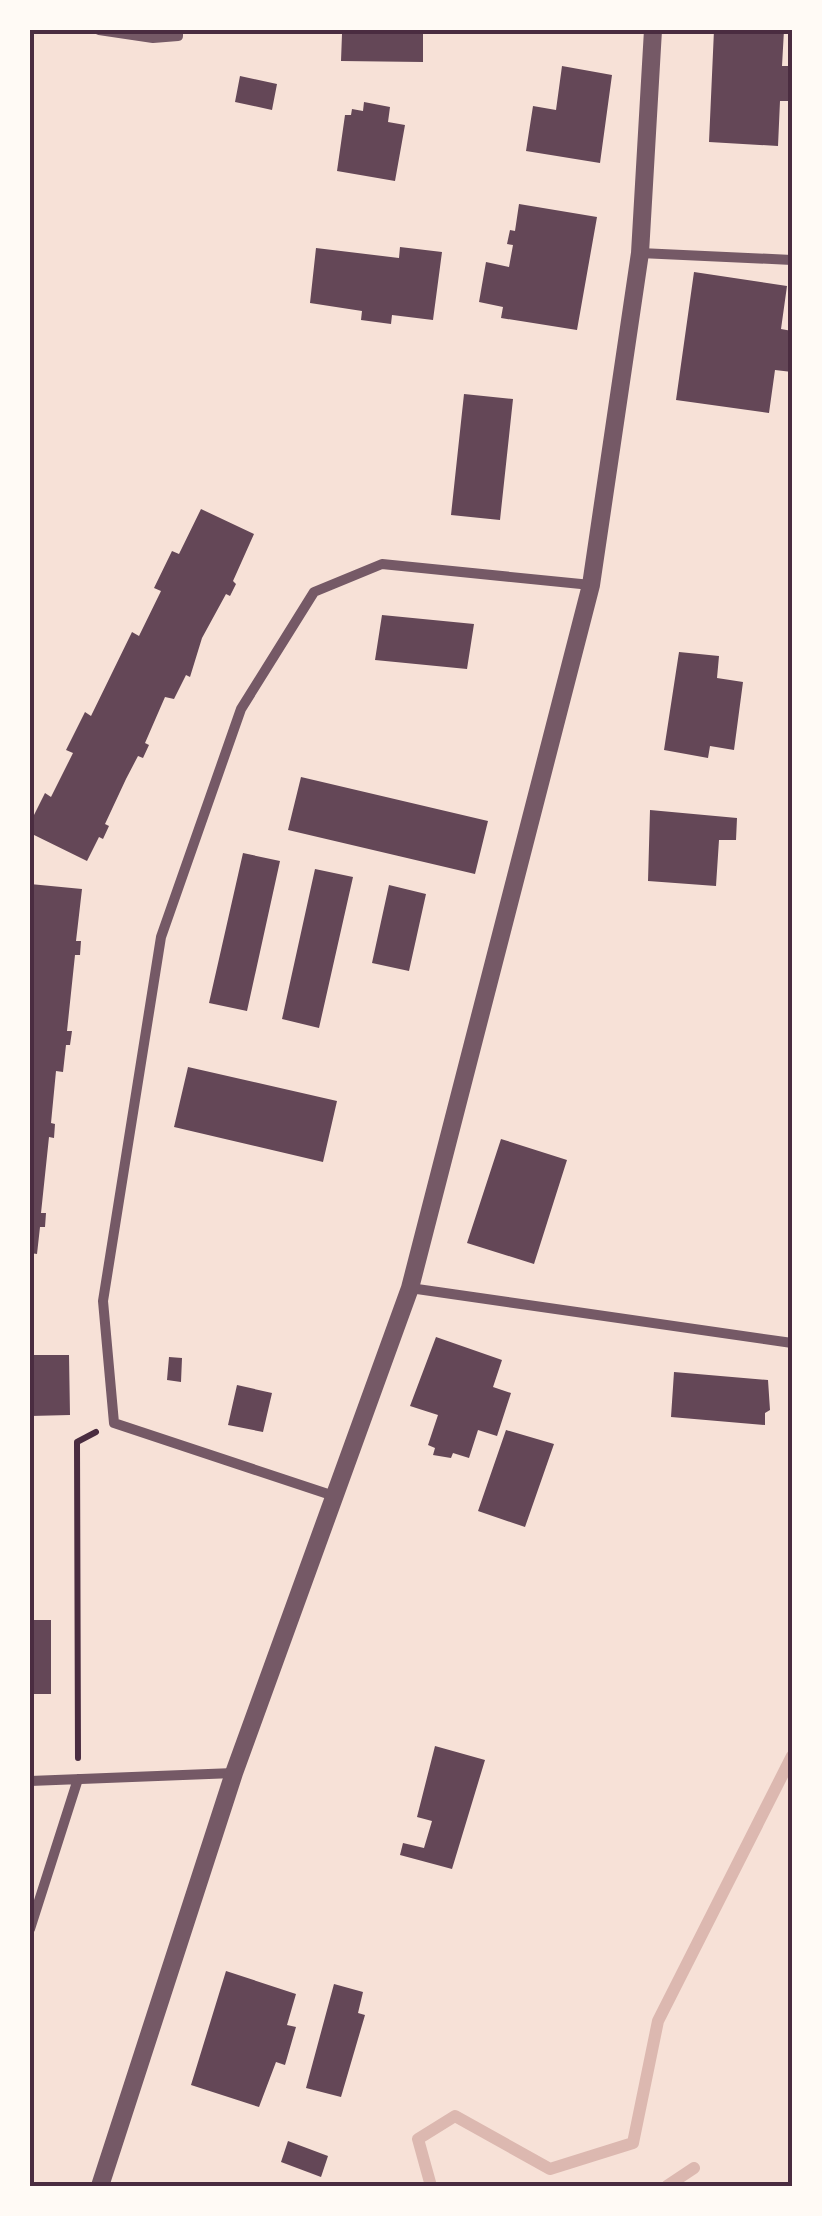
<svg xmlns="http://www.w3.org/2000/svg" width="822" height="2216" font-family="Manrope,sans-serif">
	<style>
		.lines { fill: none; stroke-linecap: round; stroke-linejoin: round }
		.stream { stroke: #dcb8b0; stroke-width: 12 }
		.building { fill: #644757 }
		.path { stroke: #4a2c40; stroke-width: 6 }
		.minor { stroke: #755966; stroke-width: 10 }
		.tertiary { stroke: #755966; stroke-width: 18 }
		.neatline { fill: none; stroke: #4a2c40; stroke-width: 4 }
	</style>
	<rect width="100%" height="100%" fill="#f7e1d7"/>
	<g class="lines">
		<!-- stream -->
		<path class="stream" d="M 431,2186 L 418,2139 L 455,2116 L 550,2169 L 633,2143 L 658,2021 L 792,1756
			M 667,2186 L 694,2168"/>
	</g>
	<!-- building -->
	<path class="building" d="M 309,30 L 423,30 L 423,62 L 341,61 L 342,34 L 309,33 Z
		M 714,30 L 784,30 L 782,66 L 790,66 L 788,101 L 780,101 L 778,146 L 709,142 Z
		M 562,66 L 612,75 L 600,163 L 526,151 L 533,106 L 556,110 Z
		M 240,76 L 277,84 L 272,110 L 235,102 Z
		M 364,102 L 390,107 L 388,122 L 405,125 L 395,181 L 337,171 L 345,115 L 351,115 L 352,109 L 363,111 Z
		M 519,204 L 597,217 L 577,330 L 501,318 L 503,307 L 479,302 L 486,262 L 509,267 L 513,245 L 507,244 L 510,230 L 515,231 Z
		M 400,247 L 442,252 L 433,320 L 392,315 L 391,324 L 361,320 L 362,311 L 310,303 L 316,248 L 399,258 Z
		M 694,272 L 787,286 L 781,329 L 792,331 L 792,372 L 775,370 L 769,413 L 676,400 Z
		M 464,394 L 513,399 L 500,520 L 451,515 Z
		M 201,509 L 254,534 L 233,581 L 236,584 L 230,596 L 226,594 L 202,638 L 190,677 L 186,675 L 174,699 L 165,697 L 145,743 L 149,745 L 143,758 L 138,756 L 126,779 L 105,824 L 109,826 L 103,839 L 99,837 L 87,861 L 30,833 L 30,823 L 45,793 L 51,797 L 73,753 L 66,750 L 85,712 L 91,716 L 132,632 L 139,636 L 161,591 L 154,588 L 172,551 L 179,554 Z
		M 382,615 L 474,624 L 467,669 L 375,660 Z
		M 679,652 L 719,656 L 717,678 L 743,682 L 734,750 L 710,746 L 708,758 L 664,750 Z
		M 301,777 L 488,821 L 475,874 L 288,830 Z
		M 650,810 L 737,818 L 736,840 L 719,840 L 716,886 L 648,881 Z
		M 243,853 L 280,861 L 247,1011 L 209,1003 Z
		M 315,869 L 353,877 L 319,1028 L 282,1019 Z
		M 30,884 L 82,889 L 76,941 L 81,941 L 80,955 L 75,955 L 67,1031 L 72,1031 L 70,1045 L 66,1045 L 63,1072 L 56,1071 L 51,1123 L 55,1124 L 54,1138 L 49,1137 L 41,1213 L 46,1213 L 45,1227 L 40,1227 L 37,1254 L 30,1253 Z
		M 389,885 L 426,894 L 409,971 L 372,963 Z
		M 188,1067 L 337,1101 L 323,1162 L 174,1127 Z
		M 501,1139 L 567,1160 L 534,1264 L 467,1243 Z
		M 436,1337 L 502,1360 L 493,1387 L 511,1393 L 497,1436 L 478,1430 L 469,1458 L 453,1453 L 451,1458 L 433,1455 L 435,1448 L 428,1445 L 438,1415 L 410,1406 Z
		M 30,1355 L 69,1355 L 70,1415 L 30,1416 Z
		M 169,1357 L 182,1358 L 181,1382 L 167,1380 Z
		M 674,1372 L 768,1380 L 770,1410 L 765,1413 L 765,1425 L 671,1417 Z
		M 237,1385 L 272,1393 L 263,1432 L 228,1425 Z
		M 506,1430 L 554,1444 L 525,1527 L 478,1511 Z
		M 30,1620 L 51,1620 L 51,1694 L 30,1694 Z
		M 435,1746 L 485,1760 L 452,1869 L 400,1855 L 403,1843 L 424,1848 L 432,1821 L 417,1817 Z
		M 226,1971 L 296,1994 L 287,2025 L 296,2027 L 285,2065 L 276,2062 L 259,2107 L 191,2085 Z
		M 334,1984 L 363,1992 L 358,2013 L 365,2015 L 341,2097 L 306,2088 Z
		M 288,2141 L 328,2156 L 321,2177 L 281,2162 Z"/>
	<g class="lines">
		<!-- path -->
		<path class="path" d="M 78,1758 L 77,1442 L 96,1432"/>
		<!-- minor -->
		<path class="minor" d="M 99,30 L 153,38 L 178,36 L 178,30
			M 640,253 L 792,260
			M 410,1288 L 792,1343
			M 334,1496 L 114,1423 L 103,1301 L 161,937 L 241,709 L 314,592 L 382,564 L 591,585
			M 30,1781 L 234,1773
			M 30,1929 L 78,1779"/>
		<!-- tertiary -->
		<path class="tertiary" d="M 100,2186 L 234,1773 L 410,1288 L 591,585 L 640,253 L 653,30"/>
	</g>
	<!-- border -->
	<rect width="822" height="2216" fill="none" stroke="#fffaf5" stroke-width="65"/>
	<rect x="32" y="32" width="758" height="2152" class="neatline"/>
</svg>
